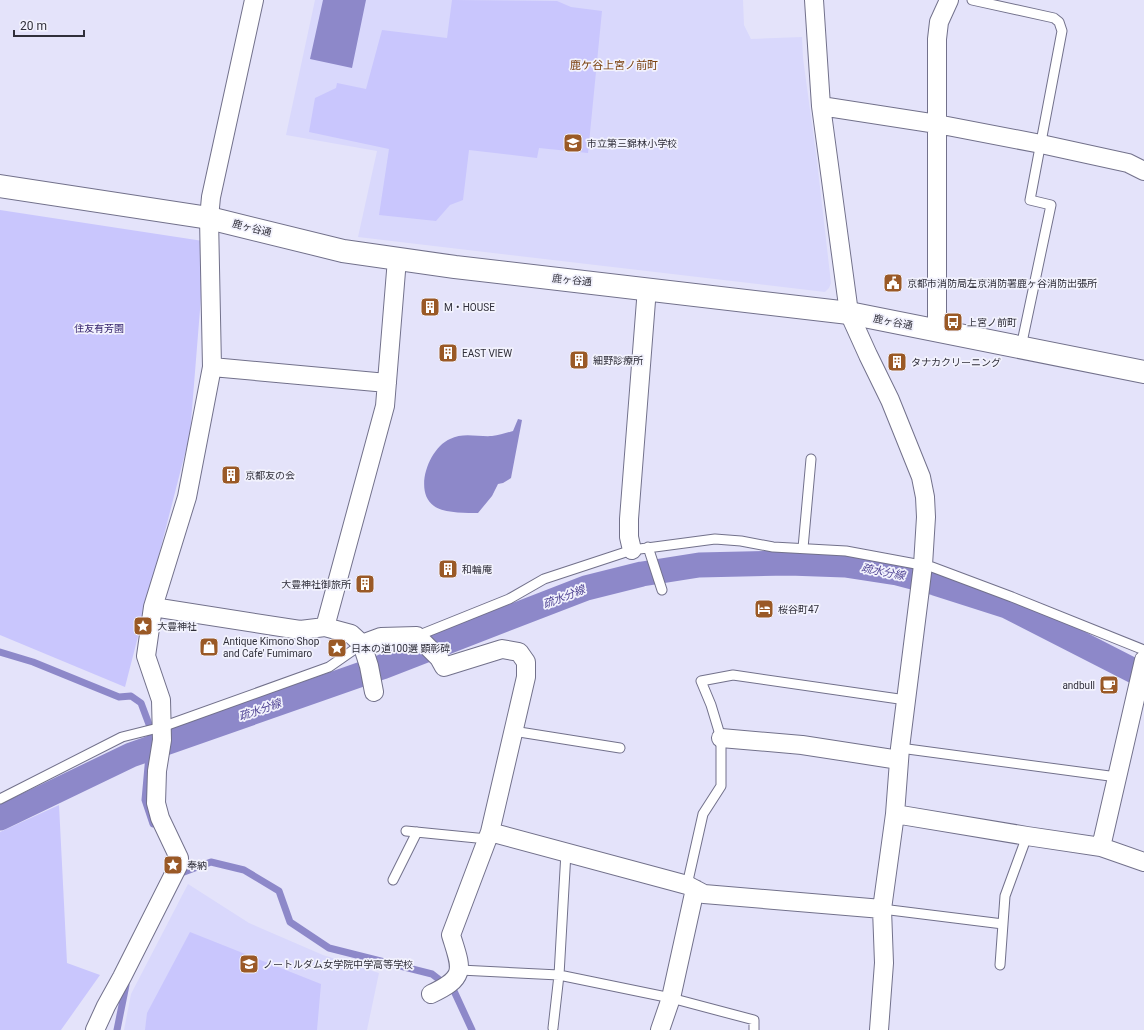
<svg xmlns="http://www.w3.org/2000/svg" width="1144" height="1030" font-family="Roboto,'Noto Sans JP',sans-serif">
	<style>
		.built { fill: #d9d8fc }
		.green { fill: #c9c6fd }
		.water { fill: #8d88c9 }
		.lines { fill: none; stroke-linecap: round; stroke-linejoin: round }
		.stream { stroke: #8d88c9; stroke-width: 7 }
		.canal { stroke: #8d88c9; stroke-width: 25 }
		.service-casing { stroke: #72718b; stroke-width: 11 }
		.minor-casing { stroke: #72718b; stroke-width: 20 }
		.tertiary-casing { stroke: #72718b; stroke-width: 24 }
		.service { stroke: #fff; stroke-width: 9 }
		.minor { stroke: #fff; stroke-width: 18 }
		.tertiary { stroke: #fff; stroke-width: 22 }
		.labels { text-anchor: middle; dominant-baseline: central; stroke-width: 3.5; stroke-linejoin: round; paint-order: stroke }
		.poi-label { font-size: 10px; fill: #302f3a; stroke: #f2f2fd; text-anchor: start }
		.street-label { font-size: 10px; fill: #302f3a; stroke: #f2f2fd }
		.park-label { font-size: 10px; fill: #2e1c68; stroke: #f2f2fd }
		.neighbourhood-label { font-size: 11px; fill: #7c4210; stroke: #f2f2fd }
		.water-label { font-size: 11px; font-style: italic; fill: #524695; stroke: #f2f2fd }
	</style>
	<rect width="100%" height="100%" fill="#e4e3fa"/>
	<!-- built -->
	<path class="built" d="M 315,0 L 743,0 L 744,25 L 751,39 L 802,37 L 803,58 L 817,161 L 831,283 L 829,288 L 825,292 L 358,237 L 377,151 L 286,135 Z
		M 188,884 L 249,923 L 323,955 L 379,973 L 367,1030 L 124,1030 L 131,994 Z"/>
	<!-- green -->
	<path class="green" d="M 452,0 L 557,1 L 571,7 L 602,11 L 588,153 L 539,148 L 537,158 L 469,150 L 463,200 L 450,205 L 436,221 L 379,215 L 389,149 L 309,132 L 315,98 L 336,88 L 337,83 L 366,89 L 382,30 L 447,38 Z
		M 0,210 L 203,241 L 202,285 L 190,434 L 125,687 L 0,635 Z
		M 59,805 L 67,963 L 100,975 L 61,1030 L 0,1030 L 0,832 Z
		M 190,932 L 321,984 L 317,1030 L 145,1030 L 147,1013 Z"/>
	<!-- water -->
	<path class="water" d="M 323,0 L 366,0 L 352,68 L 310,59 Z
		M 518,419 L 522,420 L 511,478 L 503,483 L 498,484 L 492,496 L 478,513 C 466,513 443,513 434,506 C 413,491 429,448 450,439 C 463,432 478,437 492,436 C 499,435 506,433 513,431 Z"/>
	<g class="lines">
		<!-- stream -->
		<path class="stream" d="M 0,652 L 33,662 L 119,697 L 131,696 L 141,703 L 150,727 L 150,744 L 145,800 L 153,824
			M 184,872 L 211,862 L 244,870 L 279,891 L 290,922 L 329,948 L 432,974 L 454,991 L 472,1030
			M 117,1030 L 126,985"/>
		<!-- canal -->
		<path class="canal" d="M 0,818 L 131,755 L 382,667 L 586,588 L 642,574 L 699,565 L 789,563 L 845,565 L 897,573 L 935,583 L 1007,606 L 1144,676"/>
		<defs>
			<path id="service" d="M 972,0 L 1054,18 L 1059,22 L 1062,31 L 1030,200 L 1051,205 L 1021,347
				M 648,547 L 662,590
				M 803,548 L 811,459
				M 417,636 L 509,599 L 544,579 L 632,550 L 715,539 L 741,541 L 773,547 L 846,551 L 932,567 L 1012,597 L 1144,650
				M 513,731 L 620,748
				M 900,748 L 1117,777
				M 0,799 L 122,737 L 162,727 L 329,667 L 362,644
				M 406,831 L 487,839
				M 566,852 L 559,975 L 671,998 L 754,1020 L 754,1030
				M 393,880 L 417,832
				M 687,885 L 703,814 L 721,786 L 721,738 L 711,705 L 701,681 L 733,675 L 906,700
				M 882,909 L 1003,924
				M 1000,965 L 1005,896 L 1027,836
				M 460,970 L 559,975 L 553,1028"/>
			<path id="minor" d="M 814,0 L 821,106 L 849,313 L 868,355 L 890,400 L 921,477 L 925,497 L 926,517 L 923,565 L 900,748 L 895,814 L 882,909 L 884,963 L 879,1030
				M 821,106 L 937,124 L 1041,144 L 1128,163 L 1144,171
				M 937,330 L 937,39 L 939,22 L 949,0
				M 212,367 L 387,383
				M 632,550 L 629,537 L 629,519 L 647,288
				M 153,607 L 300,630 L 325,627 L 351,634 L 362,644 L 369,666 L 374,692
				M 325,627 L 385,406 L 397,259
				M 362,644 L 381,637 L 417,636 L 439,658 L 444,667 L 502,649 L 519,652 L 526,662 L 526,677 L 490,832 L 451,935 C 461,968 468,977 431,994
				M 721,738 L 802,745 L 899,760
				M 895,814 L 1027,836 L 1101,847 L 1144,862
				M 490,832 L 687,885 L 704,894 L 882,909
				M 1101,847 L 1144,660
				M 95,1030 L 106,1006 L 122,977 L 179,864 L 179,858 L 160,818 L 156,803 L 157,771 L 162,740 L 161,700 L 146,656 L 153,607 L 187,497 L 212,367 L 209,218 L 211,197 L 254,0
				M 660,1030 L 671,998 L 695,889"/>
			<path id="tertiary" d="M 0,186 L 209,218 L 343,251 L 455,267 L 849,313 L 1144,372"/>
		</defs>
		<!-- service casing -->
		<use href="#service" class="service-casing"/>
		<!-- minor casing -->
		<use href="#minor" class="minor-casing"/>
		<!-- tertiary casing -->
		<use href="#tertiary" class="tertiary-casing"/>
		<!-- service -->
		<use href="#service" class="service"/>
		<!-- minor -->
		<use href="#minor" class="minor"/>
		<!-- tertiary -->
		<use href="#tertiary" class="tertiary"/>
	</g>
	<!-- icons -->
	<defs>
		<symbol id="school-square" viewBox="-11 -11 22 22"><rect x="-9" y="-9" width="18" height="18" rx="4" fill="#9a5926" stroke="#f2f2fd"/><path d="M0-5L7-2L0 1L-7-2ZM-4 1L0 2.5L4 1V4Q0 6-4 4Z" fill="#fff"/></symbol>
		<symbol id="civic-square" viewBox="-11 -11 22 22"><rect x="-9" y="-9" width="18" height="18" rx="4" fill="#9a5926" stroke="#f2f2fd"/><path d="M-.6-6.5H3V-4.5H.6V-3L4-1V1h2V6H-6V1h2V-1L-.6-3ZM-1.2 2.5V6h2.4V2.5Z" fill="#fff"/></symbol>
		<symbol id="building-square" viewBox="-11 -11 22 22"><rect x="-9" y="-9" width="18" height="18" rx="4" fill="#9a5926" stroke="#f2f2fd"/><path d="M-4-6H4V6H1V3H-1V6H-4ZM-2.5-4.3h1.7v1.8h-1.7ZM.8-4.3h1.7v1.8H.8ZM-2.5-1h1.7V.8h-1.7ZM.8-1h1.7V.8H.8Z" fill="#fff"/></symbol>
		<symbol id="bus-square" viewBox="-11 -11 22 22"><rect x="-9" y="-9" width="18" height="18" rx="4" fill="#9a5926" stroke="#f2f2fd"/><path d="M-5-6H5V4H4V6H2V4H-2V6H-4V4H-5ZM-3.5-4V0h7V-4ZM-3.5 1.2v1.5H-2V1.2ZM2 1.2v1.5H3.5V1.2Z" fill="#fff"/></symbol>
		<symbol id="hotel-square" viewBox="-11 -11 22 22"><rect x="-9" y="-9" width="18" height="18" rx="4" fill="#9a5926" stroke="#f2f2fd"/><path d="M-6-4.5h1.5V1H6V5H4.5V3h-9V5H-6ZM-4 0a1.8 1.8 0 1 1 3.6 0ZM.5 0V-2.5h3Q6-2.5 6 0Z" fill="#fff"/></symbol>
		<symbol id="sight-square" viewBox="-11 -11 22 22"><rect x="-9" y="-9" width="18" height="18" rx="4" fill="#9a5926" stroke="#f2f2fd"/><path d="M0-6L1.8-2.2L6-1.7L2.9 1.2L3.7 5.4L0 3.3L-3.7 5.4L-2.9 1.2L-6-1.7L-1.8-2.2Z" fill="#fff"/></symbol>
		<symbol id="shop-square" viewBox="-11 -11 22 22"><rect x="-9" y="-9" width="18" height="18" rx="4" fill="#9a5926" stroke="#f2f2fd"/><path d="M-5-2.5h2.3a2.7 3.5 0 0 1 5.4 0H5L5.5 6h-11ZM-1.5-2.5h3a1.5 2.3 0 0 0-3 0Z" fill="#fff"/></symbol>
		<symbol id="cafe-square" viewBox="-11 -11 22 22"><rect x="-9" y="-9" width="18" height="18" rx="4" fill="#9a5926" stroke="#f2f2fd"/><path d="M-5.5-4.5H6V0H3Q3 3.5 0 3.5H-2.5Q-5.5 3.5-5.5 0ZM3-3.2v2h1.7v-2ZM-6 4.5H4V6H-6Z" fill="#fff"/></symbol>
	</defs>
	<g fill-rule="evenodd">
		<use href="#school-square" x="562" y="132" width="22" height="22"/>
		<use href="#civic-square" x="882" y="272" width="22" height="22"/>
		<use href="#building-square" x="419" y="296" width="22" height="22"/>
		<use href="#bus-square" x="942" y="311" width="22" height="22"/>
		<use href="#building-square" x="437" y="342" width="22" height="22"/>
		<use href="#building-square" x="568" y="349" width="22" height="22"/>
		<use href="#building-square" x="886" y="351" width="22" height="22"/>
		<use href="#building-square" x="220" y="464" width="22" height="22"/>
		<use href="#building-square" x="437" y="558" width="22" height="22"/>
		<use href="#building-square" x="354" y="573" width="22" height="22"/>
		<use href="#hotel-square" x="753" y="598" width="22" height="22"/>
		<use href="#sight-square" x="132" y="615" width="22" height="22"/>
		<use href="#shop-square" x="198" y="636" width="22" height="22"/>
		<use href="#sight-square" x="326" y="637" width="22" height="22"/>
		<use href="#cafe-square" x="1098" y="674" width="22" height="22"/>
		<use href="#sight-square" x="162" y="854" width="22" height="22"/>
		<use href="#school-square" x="238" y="953" width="22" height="22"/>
	</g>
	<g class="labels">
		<!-- poi labels -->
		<g class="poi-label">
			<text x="587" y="143">市立第三錦林小学校</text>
			<text x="907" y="283">京都市消防局左京消防署鹿ヶ谷消防出張所</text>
			<text x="444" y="307">M・HOUSE</text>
			<text x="967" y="322">上宮ノ前町</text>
			<text x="462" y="353">EAST VIEW</text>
			<text x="593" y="360">細野診療所</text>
			<text x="911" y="362">タナカクリーニング</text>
			<text x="245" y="475">京都友の会</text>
			<text x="462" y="569">和輪庵</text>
			<text x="351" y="584" text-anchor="end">大豊神社御旅所</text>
			<text x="778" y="609">桜谷町47</text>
			<text x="157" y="626">大豊神社</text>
			<text x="223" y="641">Antique Kimono Shop<tspan x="223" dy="12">and Cafe' Fumimaro</tspan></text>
			<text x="351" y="648">日本の道100選 顕彰碑</text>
			<text x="1095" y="685" text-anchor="end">andbull</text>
			<text x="187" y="865">奉納</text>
			<text x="263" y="964">ノートルダム女学院中学高等学校</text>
		</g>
		<!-- street labels -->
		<g class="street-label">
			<text transform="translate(252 228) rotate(14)">鹿ヶ谷通</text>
			<text transform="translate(572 280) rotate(6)">鹿ヶ谷通</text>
			<text transform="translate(893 322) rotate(11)">鹿ヶ谷通</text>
		</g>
		<!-- park labels -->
		<g class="park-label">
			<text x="99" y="328">住友有芳園</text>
		</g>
		<!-- neighbourhood labels -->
		<g class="neighbourhood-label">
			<text x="614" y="65">鹿ケ谷上宮ノ前町</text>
		</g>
		<!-- water labels -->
		<g class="water-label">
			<text transform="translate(883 572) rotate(11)">疏水分線</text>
			<text transform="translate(564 597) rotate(-21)">疏水分線</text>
			<text transform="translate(260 710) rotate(-19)">疏水分線</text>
		</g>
	</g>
	<!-- scale -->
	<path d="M14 30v6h70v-6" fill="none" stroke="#302f3a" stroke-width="2"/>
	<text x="20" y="30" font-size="12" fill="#302f3a" stroke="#f2f2fd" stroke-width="3" paint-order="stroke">20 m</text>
</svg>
